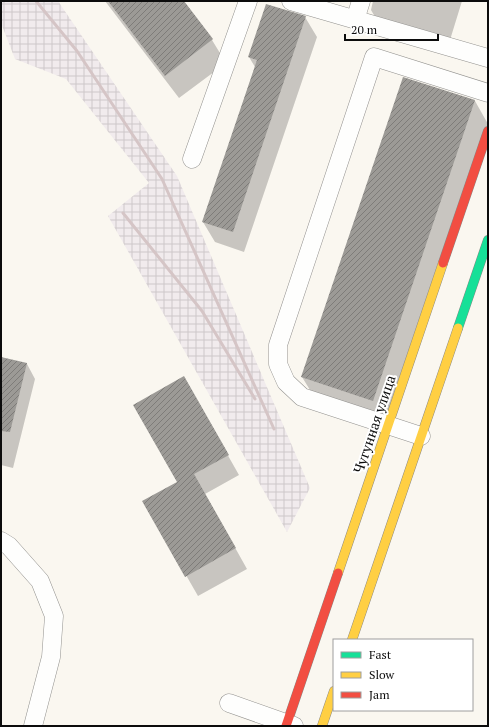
<svg xmlns="http://www.w3.org/2000/svg" width="489" height="727" font-family="'PT Serif',serif">
	<style>
		.industrial { fill: url(#industrial-grid) }
		.shadow { fill: #0003 }
		.building { fill: url(#building-hatch) }
		.lines { fill: none; stroke-linecap: round; stroke-linejoin: round }
		.lane-casing { stroke: #93928f; stroke-width: 19 }
		.fast-casing { stroke: #8a8885; stroke-width: 10 }
		.slow-casing { stroke: #8a8885; stroke-width: 10 }
		.jam-casing { stroke: #8a8885; stroke-width: 10 }
		.lane { stroke: #fefefd; stroke-width: 18 }
		.fast { stroke: #16e098; stroke-width: 9 }
		.slow { stroke: #ffcf43; stroke-width: 9 }
		.jam { stroke: #f24e42; stroke-width: 9 }
		.rail { stroke: #d5c5c6; stroke-width: 3 }
		.labels { text-anchor: middle; dominant-baseline: central; stroke-width: 4; stroke-linejoin: round; paint-order: stroke }
		.street-label { font-size: 14px; fill: #0c0c0c; stroke: #fff }
	</style>
	<defs>
		<pattern id="industrial-grid" width="8" height="8" patternUnits="userSpaceOnUse"><rect width="8" height="8" fill="#f1ebed"/><path d="M0 4h8M4 0v8" fill="none" stroke="#cdc8ca"/></pattern>
		<pattern id="building-hatch" width="6" height="6" patternUnits="userSpaceOnUse"><rect width="6" height="6" fill="#9c9a96"/><path d="M-1 1l2-2M0 6l6-6M5 7l2-2" fill="none" stroke="#7e7c79"/></pattern>
	</defs>
	<rect width="100%" height="100%" fill="#faf7f0"/>
	<!-- industrial -->
	<path class="industrial" d="M 1,1 L 58,1 L 177,176 L 310,488 L 287,532 L 108,216 L 149,183 L 66,79 L 15,59 L 1,23 Z"/>
	<!-- shadow -->
	<path class="shadow" d="M 105,1 L 183,1 L 212,40 L 226,63 L 179,98 Z
		M 373,1 L 462,1 L 446,53 L 386,36 L 371,10 Z
		M 305,17 L 317,37 L 244,252 L 215,242 L 203,222 L 255,67 L 249,57 Z
		M 404,78 L 475,101 L 488,124 L 389,427 L 318,403 L 302,377 Z
		M 1,358 L 27,364 L 35,379 L 13,468 L 1,465 Z
		M 184,378 L 239,475 L 205,494 L 247,569 L 198,596 L 144,502 L 178,482 Z"/>
	<!-- building -->
	<path class="building" d="M 108,1 L 184,1 L 213,39 L 165,76 Z
		M 266,4 L 306,16 L 233,232 L 202,222 L 257,60 L 248,57 Z
		M 403,77 L 475,100 L 373,401 L 301,377 Z
		M 1,357 L 27,363 L 10,432 L 1,431 Z
		M 184,376 L 229,455 L 194,474 L 236,548 L 185,577 L 142,501 L 177,482 L 133,405 Z"/>
	<g class="lines">
		<defs>
			<path id="lane" d="M 291,1 L 488,58
				M 355,20 L 361,1
				M 192,159 L 248,1
				M 421,436 L 302,397 L 286,382 L 278,364 L 278,345 L 374,57 L 488,93
				M 1,541 L 9,546 L 40,581 L 54,616 L 51,657 L 33,726
				M 229,703 L 294,726"/>
			<path id="fast" d="M 458,328 L 488,240"/>
			<path id="slow" d="M 338,573 L 443,263
				M 352,640 L 458,328
				M 322,726 L 334,691"/>
			<path id="jam" d="M 443,263 L 488,131
				M 286,726 L 338,573"/>
		</defs>
		<!-- lane casing -->
		<use href="#lane" class="lane-casing"/>
		<!-- fast casing -->
		<use href="#fast" class="fast-casing"/>
		<!-- slow casing -->
		<use href="#slow" class="slow-casing"/>
		<!-- jam casing -->
		<use href="#jam" class="jam-casing"/>
		<!-- lane -->
		<use href="#lane" class="lane"/>
		<!-- fast -->
		<use href="#fast" class="fast"/>
		<!-- slow -->
		<use href="#slow" class="slow"/>
		<!-- jam -->
		<use href="#jam" class="jam"/>
		<!-- rail -->
		<path class="rail" d="M 36,1 L 77,51 L 162,179 L 274,429
			M 123,213 L 202,311 L 255,399"/>
	</g>
	<g class="labels">
		<!-- street labels -->
		<g class="street-label">
			<text transform="translate(374 424) rotate(-71)">Чугунная улица</text>
		</g>
	</g>
	<!-- border -->
	<rect width="489" height="727" fill="none" stroke="#0c0c0c" stroke-width="4"/>
	<!-- legend -->
	<rect x="333" y="639" width="140" height="72" fill="#ffffff" stroke="#9e9e9e"/>
	<rect x="341" y="652" width="20" height="6" fill="#16e098" stroke="#9e9e9e"/>
	<text x="369" y="659" font-size="12" fill="#0c0c0c">Fast</text>
	<rect x="341" y="672" width="20" height="6" fill="#ffcf43" stroke="#9e9e9e"/>
	<text x="369" y="679" font-size="12" fill="#0c0c0c">Slow</text>
	<rect x="341" y="692" width="20" height="6" fill="#f24e42" stroke="#9e9e9e"/>
	<text x="369" y="699" font-size="12" fill="#0c0c0c">Jam</text>
	<!-- scale -->
	<path d="M345 34v6h93v-6" fill="none" stroke="#0c0c0c" stroke-width="2"/>
	<text x="351" y="34" font-size="12" fill="#0c0c0c" stroke="#ffffff" stroke-width="3" paint-order="stroke">20 m</text>
</svg>
